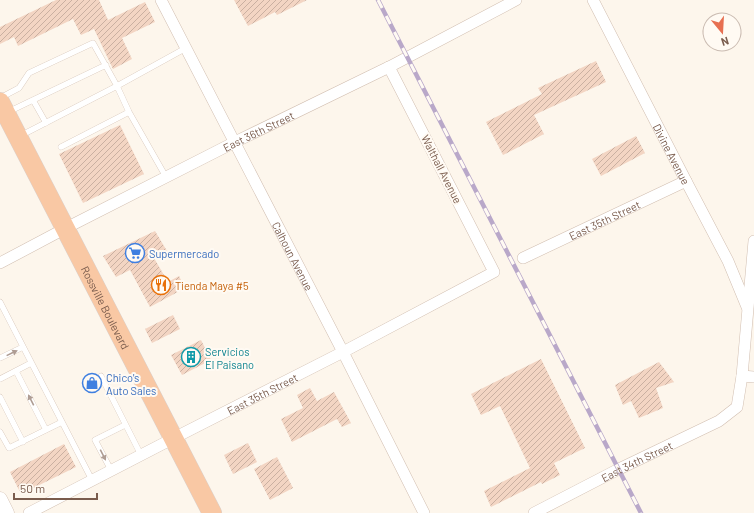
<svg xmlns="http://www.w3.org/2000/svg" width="754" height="513" font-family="Barlow,sans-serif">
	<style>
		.building { fill: url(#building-hatch) }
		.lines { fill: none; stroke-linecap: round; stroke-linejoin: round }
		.service-casing { stroke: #d1beb0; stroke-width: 6 }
		.minor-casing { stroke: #d1beb0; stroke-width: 12 }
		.tertiary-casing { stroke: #d1beb0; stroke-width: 15 }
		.trunk-casing { stroke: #dad1cd; stroke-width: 20 }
		.service { stroke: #fff; stroke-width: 5.5 }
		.minor { stroke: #fff; stroke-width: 11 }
		.tertiary { stroke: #fff; stroke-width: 14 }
		.trunk { stroke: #f9c8a4; stroke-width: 19 }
		.rail-casing { stroke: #b9a8c9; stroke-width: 4.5 }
		.rail { stroke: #fffaf3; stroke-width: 3; stroke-dasharray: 9; stroke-linecap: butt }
		.oneway { fill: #af9d94 }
		.labels { text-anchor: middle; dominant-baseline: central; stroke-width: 4; stroke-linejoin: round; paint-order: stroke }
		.street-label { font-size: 11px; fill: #7a5c4d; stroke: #fffaf3 }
		.shop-label { font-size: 11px; fill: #366cbe; stroke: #fffaf3; text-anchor: start }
		.food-label { font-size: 11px; fill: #c56008; stroke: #fffaf3; text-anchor: start }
		.culture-label { font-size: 11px; fill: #0d838f; stroke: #fffaf3; text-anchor: start }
	</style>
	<defs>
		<pattern id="building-hatch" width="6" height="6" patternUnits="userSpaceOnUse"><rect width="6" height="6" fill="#f3d5c3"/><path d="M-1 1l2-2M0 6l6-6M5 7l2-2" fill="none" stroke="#cab0a1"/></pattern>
	</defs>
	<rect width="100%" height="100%" fill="#fdf6ec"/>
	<!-- building -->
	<path class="building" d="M 56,0 L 99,0 L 108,20 L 145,2 L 155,22 L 122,38 L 132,59 L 113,69 L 94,29 L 81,35 L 73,19 L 18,46 L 14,37 L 0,44 L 0,27 Z
		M 234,0 L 307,0 L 277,15 L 275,12 L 248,26 Z
		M 596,61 L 606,82 L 534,115 L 544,134 L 503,155 L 486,122 L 542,94 L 538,88 Z
		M 120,125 L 144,174 L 83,203 L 59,154 Z
		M 636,136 L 645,153 L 601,176 L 592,159 Z
		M 155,231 L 167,251 L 154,258 L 168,282 L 179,276 L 185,288 L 150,307 L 130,270 L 116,277 L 103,256 Z
		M 173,315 L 180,329 L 152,343 L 145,329 Z
		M 201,340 L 211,360 L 182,375 L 171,355 Z
		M 541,359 L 585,448 L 554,463 L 560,475 L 542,484 L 541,482 L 491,507 L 484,491 L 530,468 L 500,406 L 481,415 L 471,394 Z
		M 659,362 L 674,382 L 656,388 L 663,408 L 639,418 L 631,401 L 623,405 L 615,385 Z
		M 310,388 L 317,401 L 334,392 L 351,423 L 342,427 L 337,419 L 292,442 L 281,419 L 303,408 L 297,395 Z
		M 248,443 L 257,462 L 233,474 L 224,455 Z
		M 64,444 L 76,467 L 21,494 L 10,472 Z
		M 277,457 L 293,488 L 270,500 L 254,469 Z"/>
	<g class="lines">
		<defs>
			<path id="service" d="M 0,98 L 19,88 L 29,73 L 93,43 L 117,86 L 186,48
				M 8,112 L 33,100
				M 46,123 L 33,100 L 106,65
				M 20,136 L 117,86 L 129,112 L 166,177
				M 61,147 L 129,112
				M 0,302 L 92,480
				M 0,358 L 23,347
				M 16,371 L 46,430
				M 101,376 L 141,455
				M 0,379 L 31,363
				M 0,397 L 23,442
				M 0,432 L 9,448 L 62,422
				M 111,470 L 95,440 L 125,425"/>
			<g id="minor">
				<path id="s1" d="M 161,0 L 343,352 L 424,513"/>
				<path id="s2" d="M 593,0 L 686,181 L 728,261 L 747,307"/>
				<path id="s3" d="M 523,258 L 686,181"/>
				<path id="s4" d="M 0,263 L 66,228 L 235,142 L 389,67 L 516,0"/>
				<path d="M 742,376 L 754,377"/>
				<path id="s5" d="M 29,513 L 174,438 L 343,352 L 494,272 L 389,67"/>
				<path id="s6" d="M 534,513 L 619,469 L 719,421 L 737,407 L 742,376 L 754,241"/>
			</g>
			<path id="tertiary" d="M 0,499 L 7,513"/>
			<g id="trunk">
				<path id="s7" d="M 0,102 L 212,513"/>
			</g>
		</defs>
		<!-- service casing -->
		<use href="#service" class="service-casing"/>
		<!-- minor casing -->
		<use href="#minor" class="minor-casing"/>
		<!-- tertiary casing -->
		<use href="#tertiary" class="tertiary-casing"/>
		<!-- trunk casing -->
		<use href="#trunk" class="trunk-casing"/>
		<!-- service -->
		<use href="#service" class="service"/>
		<!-- minor -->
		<use href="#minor" class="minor"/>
		<!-- tertiary -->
		<use href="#tertiary" class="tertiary"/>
		<!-- trunk -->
		<use href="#trunk" class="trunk"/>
		<defs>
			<path id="rail" d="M 378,0 L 641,513"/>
		</defs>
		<!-- rail casing -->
		<use href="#rail" class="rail-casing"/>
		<!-- rail -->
		<use href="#rail" class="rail"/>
	</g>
	<!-- one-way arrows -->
	<defs><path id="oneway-solid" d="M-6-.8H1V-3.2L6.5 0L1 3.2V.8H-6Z"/></defs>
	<g class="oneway">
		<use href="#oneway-solid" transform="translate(12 353) rotate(-26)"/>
		<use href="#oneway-solid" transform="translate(31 400) rotate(-117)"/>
		<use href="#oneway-solid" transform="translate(103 455) rotate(63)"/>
	</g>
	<!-- icons -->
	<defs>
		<symbol id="supermarket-ring" viewBox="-11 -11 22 22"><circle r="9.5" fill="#fffaf3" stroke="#3f7fe0" stroke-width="1.5"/><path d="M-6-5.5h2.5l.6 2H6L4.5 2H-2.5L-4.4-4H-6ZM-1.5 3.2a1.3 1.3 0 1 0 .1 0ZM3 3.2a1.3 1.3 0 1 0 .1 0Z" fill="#3f7fe0"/></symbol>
		<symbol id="restaurant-ring" viewBox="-11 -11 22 22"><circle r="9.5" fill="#fffaf3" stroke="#e8710a" stroke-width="1.5"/><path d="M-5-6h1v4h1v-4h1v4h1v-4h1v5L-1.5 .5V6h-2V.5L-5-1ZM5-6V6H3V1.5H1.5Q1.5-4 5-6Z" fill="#e8710a"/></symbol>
		<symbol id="building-ring" viewBox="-11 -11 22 22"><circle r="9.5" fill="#fffaf3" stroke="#0f9aa8" stroke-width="1.5"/><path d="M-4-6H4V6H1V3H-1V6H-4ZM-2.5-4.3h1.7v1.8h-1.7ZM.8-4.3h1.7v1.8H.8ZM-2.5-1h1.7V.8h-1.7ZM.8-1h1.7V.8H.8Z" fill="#0f9aa8"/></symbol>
		<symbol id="shop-ring" viewBox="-11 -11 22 22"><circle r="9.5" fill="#fffaf3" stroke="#3f7fe0" stroke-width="1.5"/><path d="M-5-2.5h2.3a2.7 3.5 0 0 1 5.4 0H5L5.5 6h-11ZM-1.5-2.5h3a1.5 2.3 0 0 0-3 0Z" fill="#3f7fe0"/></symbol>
	</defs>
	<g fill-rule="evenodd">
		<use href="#supermarket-ring" x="124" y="242" width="22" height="22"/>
		<use href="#restaurant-ring" x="150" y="274" width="22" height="22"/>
		<use href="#building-ring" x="180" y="346" width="22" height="22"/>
		<use href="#shop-ring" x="81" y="372" width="22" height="22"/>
	</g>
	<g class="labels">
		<!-- street labels -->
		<g class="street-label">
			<text stroke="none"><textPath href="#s4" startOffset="290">East 36th Street</textPath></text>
			<text stroke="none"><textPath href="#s2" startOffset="173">Divine Avenue</textPath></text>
			<text transform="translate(442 169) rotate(63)">Walthall Avenue</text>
			<text stroke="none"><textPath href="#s3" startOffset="90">East 35th Street</textPath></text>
			<text stroke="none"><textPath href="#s1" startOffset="288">Calhoun Avenue</textPath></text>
			<text stroke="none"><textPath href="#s7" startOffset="231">Rossville Boulevard</textPath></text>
			<text stroke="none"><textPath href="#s5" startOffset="262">East 35th Street</textPath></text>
			<text stroke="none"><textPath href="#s6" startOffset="115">East 34th Street</textPath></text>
		</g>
		<!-- shop labels -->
		<g class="shop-label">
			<text x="149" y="253">Supermercado</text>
			<text x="106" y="377">Chico's<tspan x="106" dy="13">Auto Sales</tspan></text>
		</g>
		<!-- food labels -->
		<g class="food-label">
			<text x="175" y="285">Tienda Maya #5</text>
		</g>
		<!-- culture labels -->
		<g class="culture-label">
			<text x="205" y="351">Servicios<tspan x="205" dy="13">El Paisano</tspan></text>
		</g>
	</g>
	<!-- north arrow -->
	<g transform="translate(722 32) rotate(162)"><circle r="19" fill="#fffaf3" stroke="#cabbb1"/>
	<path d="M0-3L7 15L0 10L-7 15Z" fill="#e76f51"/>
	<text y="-6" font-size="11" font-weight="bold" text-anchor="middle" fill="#7a5c4d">N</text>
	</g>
	<!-- scale -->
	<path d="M14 493v6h83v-6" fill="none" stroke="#7a5c4d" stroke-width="2"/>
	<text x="20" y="493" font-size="12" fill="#7a5c4d" stroke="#fffaf3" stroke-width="3" paint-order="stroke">50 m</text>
</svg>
